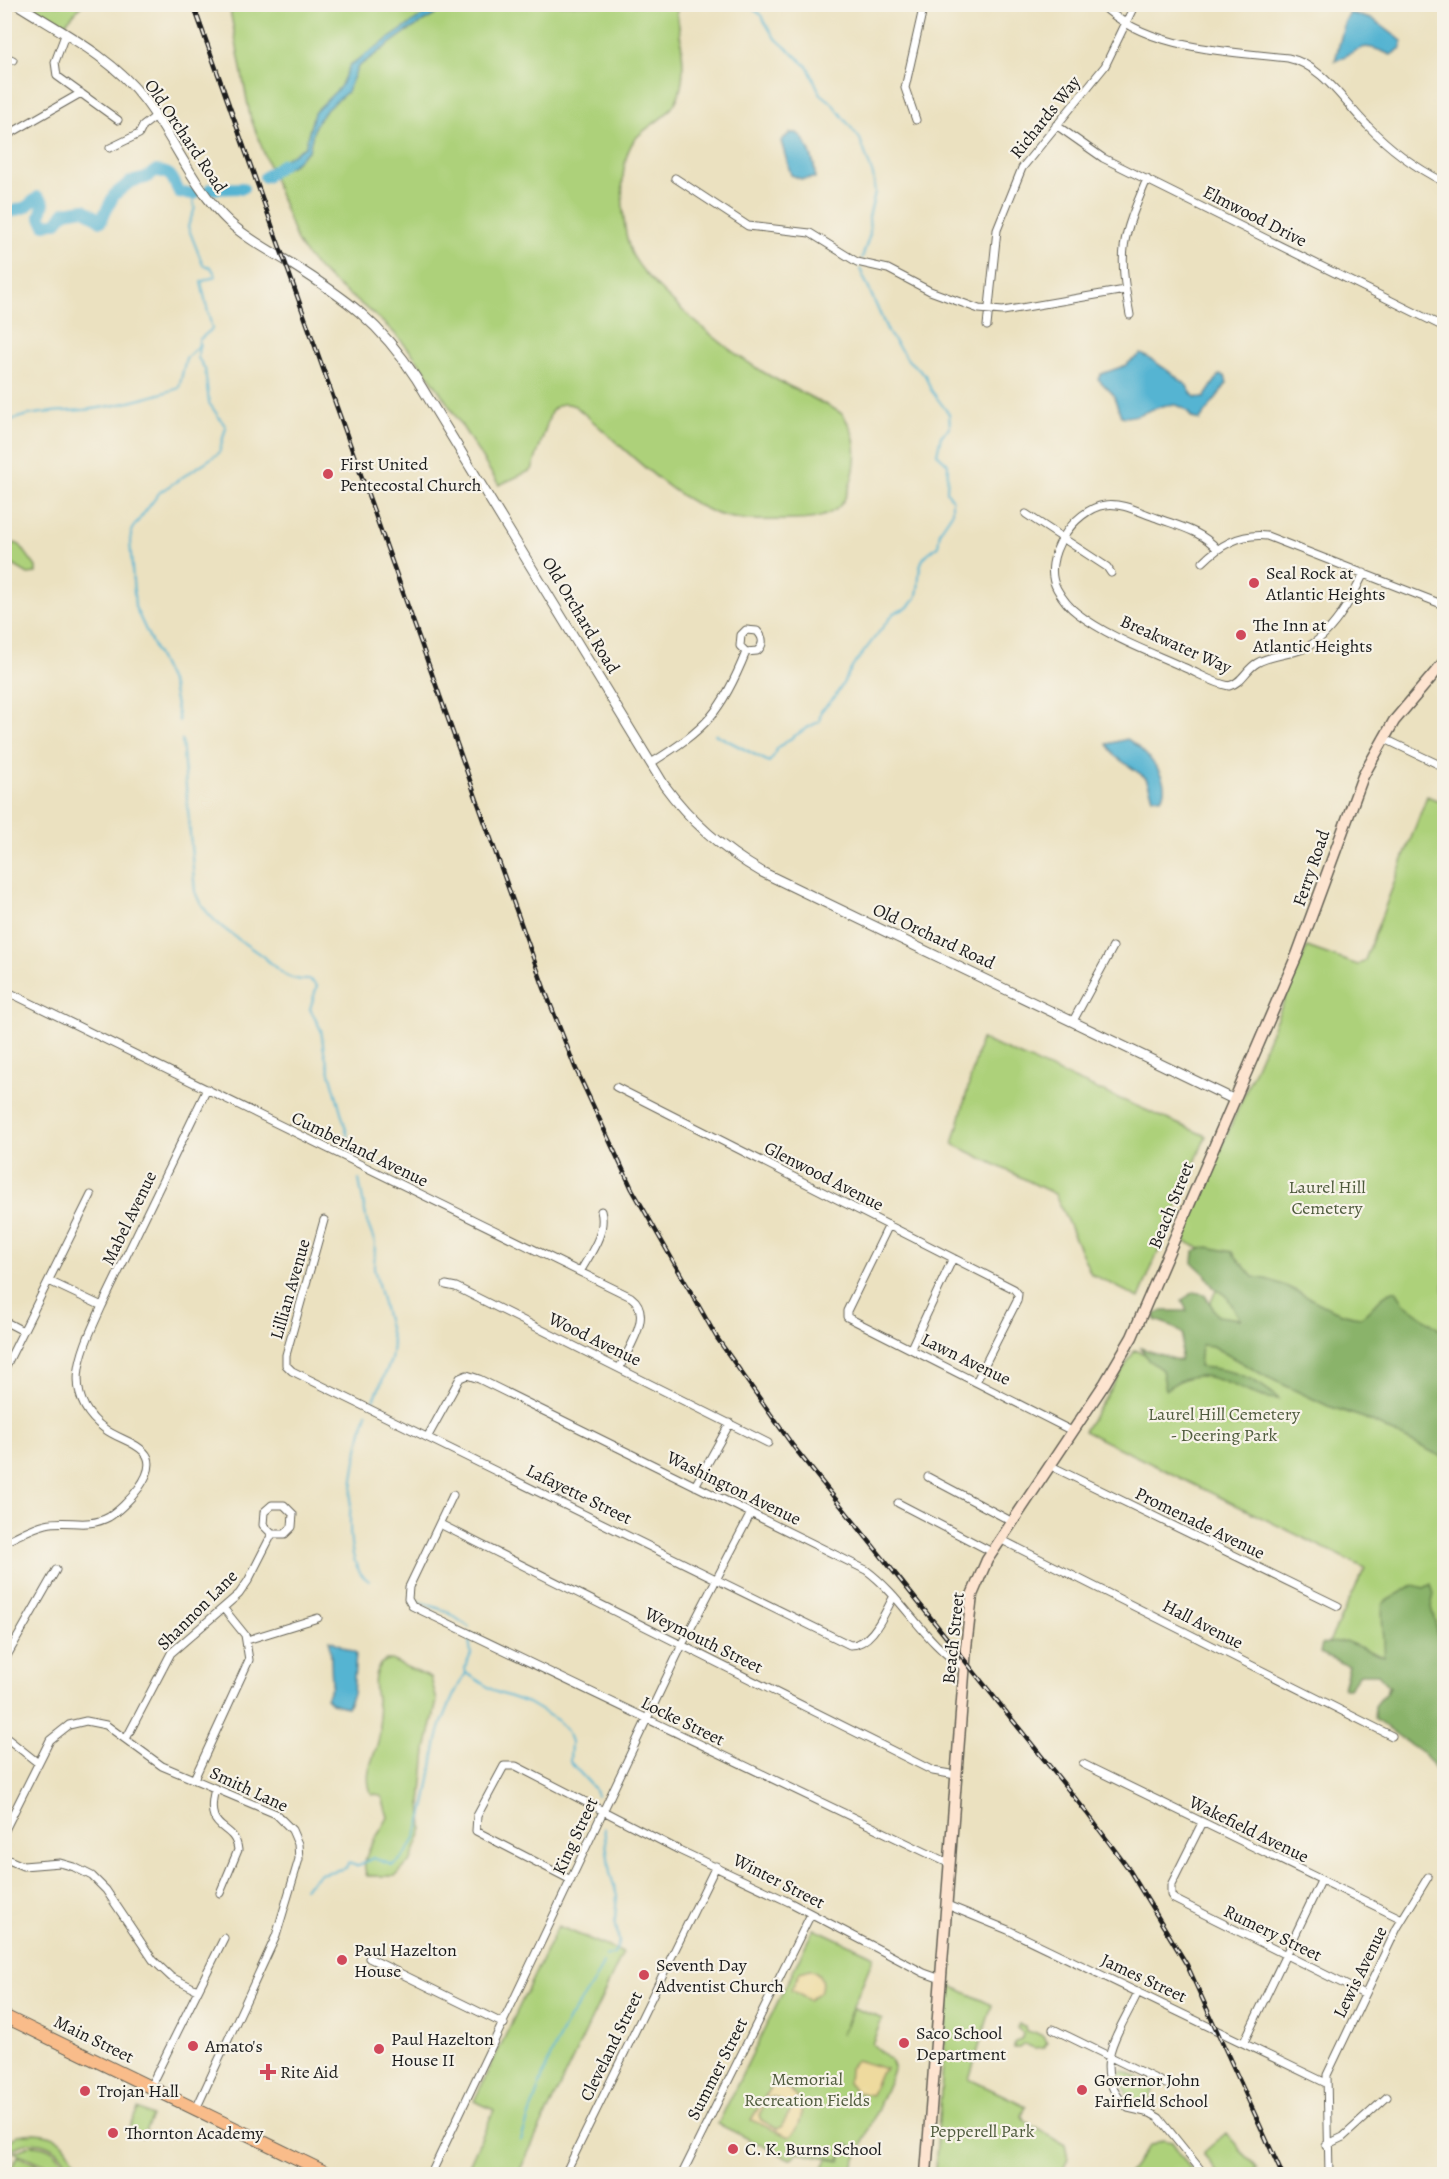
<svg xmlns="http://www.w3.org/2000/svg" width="1449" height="2179" font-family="Alegreya,serif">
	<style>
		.green { fill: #add17a; stroke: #64764b; stroke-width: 1.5 }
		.forest { fill: #8ab36a; stroke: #536843; stroke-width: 1.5 }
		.sand { fill: #eeda9e; stroke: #857b5d; stroke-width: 1.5; fill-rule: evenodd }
		.water { fill: #54b4d2; stroke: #386877; stroke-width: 1.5 }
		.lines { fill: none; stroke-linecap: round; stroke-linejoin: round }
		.stream { stroke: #54b4d2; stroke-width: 2 }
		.river { stroke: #54b4d2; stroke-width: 12 }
		.minor-casing { stroke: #646155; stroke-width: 9 }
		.tertiary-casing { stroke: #646155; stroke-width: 11 }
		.secondary-casing { stroke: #646155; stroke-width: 13 }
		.primary-casing { stroke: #646155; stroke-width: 14 }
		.minor { stroke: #fff; stroke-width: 7 }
		.tertiary { stroke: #fff; stroke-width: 9 }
		.secondary { stroke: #fde4d0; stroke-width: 10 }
		.primary { stroke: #f9bc8a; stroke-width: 12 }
		.rail-casing { stroke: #1c1c1c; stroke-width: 4.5 }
		.rail { stroke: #f7f3e8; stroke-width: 2; stroke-dasharray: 7; stroke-linecap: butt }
		.poi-dot { fill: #d1495b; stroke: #f7f3e8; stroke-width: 2 }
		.labels { text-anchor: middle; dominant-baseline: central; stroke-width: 4.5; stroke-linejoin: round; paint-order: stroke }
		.street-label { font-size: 18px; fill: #1c1c1c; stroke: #f7f3e8 }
		.poi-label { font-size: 18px; fill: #1c1c1c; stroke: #f7f3e8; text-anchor: start }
		.park-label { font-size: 18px; fill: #4f5b3d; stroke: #f7f3e8 }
	</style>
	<rect width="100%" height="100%" fill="#f7f3e8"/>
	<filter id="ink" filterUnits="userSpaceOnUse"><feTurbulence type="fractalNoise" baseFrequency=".0167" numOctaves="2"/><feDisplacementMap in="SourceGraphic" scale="12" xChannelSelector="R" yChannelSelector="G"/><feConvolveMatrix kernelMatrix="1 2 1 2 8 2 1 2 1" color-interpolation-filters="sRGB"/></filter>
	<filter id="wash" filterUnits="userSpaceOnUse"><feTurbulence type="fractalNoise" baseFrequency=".008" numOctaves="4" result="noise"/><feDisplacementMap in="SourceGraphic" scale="24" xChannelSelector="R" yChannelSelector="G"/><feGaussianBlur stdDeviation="1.35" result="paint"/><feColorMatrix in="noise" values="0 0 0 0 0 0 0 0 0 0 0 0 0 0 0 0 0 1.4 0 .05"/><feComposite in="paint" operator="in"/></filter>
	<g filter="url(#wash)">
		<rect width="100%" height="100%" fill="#ebe1c0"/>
		<!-- green -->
		<path class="green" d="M 30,5 L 82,4 L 82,5 L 63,26 Z
			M 229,5 L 676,5 C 679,32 688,68 679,94 C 672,116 652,122 637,137 C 616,158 621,226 631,252 C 645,284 724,347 755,367 C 776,381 800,391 822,403 C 828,406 838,410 843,415 C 845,418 848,423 850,427 C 860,448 855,475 846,496 C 838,516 814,520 794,520 C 767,520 735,523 710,511 C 659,488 618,441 575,406 C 564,402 559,403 551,412 L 532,470 L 499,485 C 468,438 434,375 396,335 C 365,301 320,282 297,241 L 250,116 Z
			M 15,543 L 20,545 L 36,567 L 36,573 L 28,574 L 8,562 L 7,548 Z
			M 1427,796 L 1444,803 L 1444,1751 L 1376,1716 L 1391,1679 L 1381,1668 L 1329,1642 L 1365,1568 L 1084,1431 L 1135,1350 L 1181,1369 L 1228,1262 L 1182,1240 L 1307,947 L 1358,965 L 1365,960 Z
			M 981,1039 L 1206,1136 L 1139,1298 L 1091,1274 L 1055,1194 L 953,1144 Z
			M 386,1660 L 391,1660 L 431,1678 L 437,1701 L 426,1750 L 421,1803 L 423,1829 L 411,1860 L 396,1876 L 367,1876 C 357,1858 381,1833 388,1817 L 382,1797 L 376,1794 L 372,1795 C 360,1769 381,1751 380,1727 C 380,1708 364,1671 386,1660 Z
			M 558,1926 L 623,1953 L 518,2174 L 465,2174 L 494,2110 L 474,2101 Z
			M 814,1928 L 874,1956 L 841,2035 L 854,2008 L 882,2019 L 872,2044 L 890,2059 L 894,2070 L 860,2150 L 847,2144 L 839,2160 L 798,2152 L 790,2159 L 718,2124 Z
			M 949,1985 L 992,2005 L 969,2079 L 1026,2106 L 1022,2116 L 1025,2121 L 1065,2145 L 1068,2159 L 1061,2174 L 947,2174 L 935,2170 Z
			M 1019,2024 L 1025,2026 L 1026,2031 L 1044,2036 L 1047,2042 L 1044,2047 L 1034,2048 L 1025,2044 L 1020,2048 L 1014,2048 L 1014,2043 L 1022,2038 L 1023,2033 L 1017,2028 Z
			M 1123,2070 L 1155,2086 L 1146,2106 L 1127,2095 L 1119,2074 Z
			M 138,2109 L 152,2116 L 142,2138 L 128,2130 Z
			M 34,2133 C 69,2134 67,2152 82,2174 L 70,2174 C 64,2142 26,2131 5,2157 L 5,2144 L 18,2135 Z
			M 1226,2133 L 1257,2168 L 1249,2174 L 1218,2174 L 1203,2153 Z
			M 1163,2140 L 1172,2142 L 1194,2174 L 1128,2174 L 1150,2145 Z
			M 32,2145 C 51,2145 63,2156 67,2174 L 14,2152 Z
			M 847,2146 L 859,2152 L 850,2174 L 820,2174 L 827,2159 L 840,2161 Z
			M 18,2156 L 56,2174 L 8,2174 Z"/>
		<!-- forest -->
		<path class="forest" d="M 1208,1247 L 1232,1252 L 1253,1277 C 1294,1281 1324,1314 1361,1317 C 1376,1307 1378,1295 1396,1290 L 1404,1303 L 1444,1333 L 1444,1458 L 1364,1418 L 1328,1406 L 1265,1376 L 1212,1346 L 1201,1345 L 1199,1367 C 1232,1369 1255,1377 1279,1399 C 1239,1399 1207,1354 1166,1390 L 1162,1370 L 1148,1360 L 1141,1348 L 1180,1361 L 1183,1334 L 1172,1326 L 1155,1320 L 1155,1314 L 1162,1311 L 1187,1311 L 1182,1300 L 1194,1292 L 1204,1294 L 1218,1316 L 1240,1319 L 1226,1295 L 1213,1287 L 1205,1274 L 1193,1263 L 1194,1251 Z
			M 1431,1584 L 1434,1594 L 1431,1607 L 1437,1629 L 1440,1660 L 1444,1663 L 1444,1779 L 1424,1754 L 1374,1719 L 1375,1706 L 1390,1687 L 1378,1674 L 1360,1674 L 1349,1688 L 1343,1688 L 1349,1666 L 1320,1653 L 1322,1644 L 1345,1641 L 1384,1657 C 1386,1638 1380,1622 1383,1603 L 1413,1585 L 1424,1588 Z"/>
		<!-- sand -->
		<path class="sand" d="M 809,1969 C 821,1972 824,1982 820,1992 L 809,2000 L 791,1990 L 800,1972 Z
			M 856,2060 L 886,2069 L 879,2075 L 871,2095 L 856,2092 L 848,2083 L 849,2069 Z
			M 772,2084 C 801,2084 812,2120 789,2137 L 751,2120 ZM 773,2097 L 789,2105 L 791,2110 L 781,2127 L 777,2129 L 761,2120 L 759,2115 L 768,2098 Z"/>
		<!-- water -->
		<path class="water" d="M 434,4 L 443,5 L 435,15 L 406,32 L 358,67 L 347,92 L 327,109 L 315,125 L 309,150 L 291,166 L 272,174 L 269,168 L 305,147 L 314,113 L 340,87 L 350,65 L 425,14 Z
			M 1350,13 L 1374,20 L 1402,41 L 1401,48 L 1391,55 C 1358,40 1364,49 1335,61 L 1345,21 Z
			M 790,133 L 797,133 C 808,141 816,165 815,178 L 801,179 L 791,175 L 781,141 Z
			M 1141,354 C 1146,355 1185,382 1187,386 C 1190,391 1190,393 1195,397 L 1204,398 L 1219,375 L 1225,376 L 1227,383 L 1200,420 L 1192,418 C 1173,386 1144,422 1121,416 L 1113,394 L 1098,379 L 1101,374 L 1124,366 Z
			M 1127,739 C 1143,748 1174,780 1161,798 L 1153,797 L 1146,778 L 1115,756 L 1107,744 Z
			M 330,1640 L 356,1653 L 353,1694 L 347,1707 L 331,1703 L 326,1698 L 332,1685 Z"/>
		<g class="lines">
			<!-- stream -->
			<path class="stream" d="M 746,4 L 760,14 L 774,37 L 808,67 L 820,93 L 831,102 L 860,139 L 873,175 L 875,193 L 869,217 L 870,234 L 862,258
				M 4,423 C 30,411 55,412 83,410 C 116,407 148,398 179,388 L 186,358 L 200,345
				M 179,721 L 172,686 L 135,607 L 130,541 L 132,529 L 160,492 L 219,453 L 226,427 L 209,403 L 205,369 L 198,358 L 199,340 L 212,329 L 201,282 L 216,276 L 211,267 L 203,265 L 188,227 C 191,213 200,210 190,195
				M 715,734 L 769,762 C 774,758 774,754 777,749 C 781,744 812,724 819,722 L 821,711 L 835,697 L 853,666 L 879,632 L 894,613 L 907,608 L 916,598 C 923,579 911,559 938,547 L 940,531 L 952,513 L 952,499 L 947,492 L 948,464 L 937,454 L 941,436 L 950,427 L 949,414 L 931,390 L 925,375 L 909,361 L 889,334 L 860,269
				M 182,740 L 195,892 C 207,923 240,939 265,958 C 272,964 279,972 287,976 C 295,980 302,980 310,980 L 317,986 L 310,1009 L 321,1030 L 324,1051 L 350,1144
				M 359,1180 L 367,1222 L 375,1243 L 374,1268 L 393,1344 L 391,1360 L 374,1400
				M 367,1413 C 356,1446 334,1561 369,1581
				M 418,1601 L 446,1611 L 469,1627
				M 469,1639 L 471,1654 L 465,1668 L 466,1673 L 496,1692 L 528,1703 L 557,1720 L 567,1731 L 571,1742 L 570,1762 L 594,1788 L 597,1796
				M 604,1828 L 610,1873 L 617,1895 L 615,1919 L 619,1943 L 614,1954 L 605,1957
				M 305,1888 L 320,1874 L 346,1868 L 348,1863 L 357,1866 L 373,1858 L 392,1865 C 430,1848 428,1758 442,1723 C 448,1707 456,1688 466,1673
				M 521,2140 C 535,2099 547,2057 569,2019 C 581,2000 595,1984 603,1963"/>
			<!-- river -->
			<path class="river" d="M 265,177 L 283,164
				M 210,189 L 243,188
				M 4,214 L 26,207 L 38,197 L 44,203 L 40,216 L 45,225 L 57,222 L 65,212 L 84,209 L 101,221 L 114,195 L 130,182 L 146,178 L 155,171 C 173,172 172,178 179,192 L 194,194"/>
		</g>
	</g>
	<g filter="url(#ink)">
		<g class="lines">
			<defs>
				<path id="minor" d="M 1101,4 C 1146,50 1228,51 1288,58 C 1322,65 1343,101 1367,125 C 1389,148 1416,168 1444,182
					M 65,35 L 55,62 L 57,76 L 118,120
					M 4,56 L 13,60
					M 916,120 L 905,88 L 924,4
					M 1056,125 L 1103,158 L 1444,327
					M 4,137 L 81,93
					M 110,148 L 139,134 L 143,126 L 156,116
					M 675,178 L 748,226 L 810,233 L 857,262 L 888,269 L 930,291 L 979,309 L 1003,311 L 1125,290
					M 1130,315 C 1118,249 1121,241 1147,179
					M 987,326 L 997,230 L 1022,168 L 1105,66 L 1135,4
					M 1026,514 L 1107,567 L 1111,573
					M 1217,549 C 1202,531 1178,526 1157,518 C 1141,513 1122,502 1105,505 C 1074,509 1040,559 1057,589 C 1062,598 1069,607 1077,613 C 1108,637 1148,651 1183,667 C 1198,673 1213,683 1229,686 C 1242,683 1246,669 1257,663 C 1271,655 1288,655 1303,649 C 1332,636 1351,600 1364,573
					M 1203,562 C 1220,545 1242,533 1267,536 L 1444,605
					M 1383,738 L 1444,767
					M 651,763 C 706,729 722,712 746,652 L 757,651 C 764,645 764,638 757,631 L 746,630 L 741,635 L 740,646 L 746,652
					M 4,990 L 631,1297 C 654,1314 629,1347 620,1367
					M 1073,1021 L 1113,947
					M 616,1087 L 1014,1289 L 1018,1294 L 1017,1301 L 977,1380
					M 324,1220 L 286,1355 L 286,1365 L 292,1371 L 850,1645 C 873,1645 884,1613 894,1596
					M 889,1225 L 847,1311 L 847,1317 L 1072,1431
					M 580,1272 C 590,1254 607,1232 601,1211
					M 49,1281 L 102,1306 L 207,1089
					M 446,1285 L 456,1287 L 768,1443
					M 4,1321 L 23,1331
					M 911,1348 L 953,1258
					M 4,1370 L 91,1195
					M 428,1436 L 460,1378 L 467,1375 L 479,1379 L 866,1570 C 904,1598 924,1643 965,1668
					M 1049,1465 L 1338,1606
					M 928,1477 L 1011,1521
					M 695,1486 L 730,1423
					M 453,1495 L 409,1587 L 408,1599 L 412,1606 L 950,1864
					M 898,1503 L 992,1552
					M 440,1524 L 933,1771 L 956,1775
					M 1000,1539 L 1392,1736
					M 4,1542 C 18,1536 32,1527 46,1524 C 69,1519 87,1529 109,1517 C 124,1508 162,1470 144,1452 C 134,1441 116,1438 105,1429 C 58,1394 83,1348 102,1306
					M 247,1640 L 318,1618
					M 4,1661 L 56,1570
					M 4,1736 L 38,1763
					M 126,1739 L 171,1653 L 239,1594 L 248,1581 L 272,1534 L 263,1525 L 264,1512 L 272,1505 L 284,1505 L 293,1514 L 292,1527 L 285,1534 L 272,1534
					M 1083,1764 L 1402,1919
					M 194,1779 L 249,1660 L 245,1635 L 224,1609
					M 215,1789 C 203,1835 235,1821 238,1850 L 220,1893
					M 1202,1823 L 1171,1885 L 1171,1895 L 1174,1899 L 1364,1994
					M 4,1832 L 50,1740 L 69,1725 L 86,1721 L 106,1725 L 162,1766 L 276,1814 L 292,1830 L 298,1844 L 299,1859 L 276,1936 L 196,2109
					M 4,1858 L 23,1866 L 60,1863 L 74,1867 L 92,1876 L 106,1890 L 153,1960 L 171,1977 L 197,1990
					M 571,1880 L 476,1831 L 477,1816 L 504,1766 L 516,1766 L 679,1850 L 789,1902 L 924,1973 L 941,1979
					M 947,1905 L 1008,1930 L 1326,2083
					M 369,1958 L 504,2024
					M 1138,1992 C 1119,2034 1087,2069 1128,2108 L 1150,2113 L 1159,2118 L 1204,2174
					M 1053,2029 L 1166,2084
					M 1244,2042 L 1321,1881
					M 150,2087 L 224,1938
					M 1326,2145 L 1343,2137 L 1387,2097
					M 431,2174 L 682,1645 L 751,1513
					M 565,2174 L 716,1866
					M 682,2174 L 811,1914
					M 1329,2174 L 1327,2075 L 1397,1928 L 1428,1877"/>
				<path id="tertiary" d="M 17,4 C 61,32 112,57 144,99 C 175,139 192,187 229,222 C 247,239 269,250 290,263 C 345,298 380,322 416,378 L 664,785 C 691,822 722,849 762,872 L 1233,1099"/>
				<path id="secondary" d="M 926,2174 L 966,1648 L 972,1595 L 987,1560 L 1105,1383 L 1132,1337 L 1297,955 L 1363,776 L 1394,721 L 1444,662"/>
				<path id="primary" d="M 4,2016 L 329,2174"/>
			</defs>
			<!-- minor casing -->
			<use href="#minor" class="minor-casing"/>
			<!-- tertiary casing -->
			<use href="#tertiary" class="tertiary-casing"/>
			<!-- secondary casing -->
			<use href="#secondary" class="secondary-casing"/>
			<!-- primary casing -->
			<use href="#primary" class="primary-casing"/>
			<!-- minor -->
			<use href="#minor" class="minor"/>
			<!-- tertiary -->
			<use href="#tertiary" class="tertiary"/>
			<!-- secondary -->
			<use href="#secondary" class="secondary"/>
			<!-- primary -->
			<use href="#primary" class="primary"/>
			<defs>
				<path id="rail" d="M 193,4 L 544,988 L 575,1067 L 632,1189 L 717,1338 L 793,1446 L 1087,1813 L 1128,1868 L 1187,1965 L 1282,2174"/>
			</defs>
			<!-- rail casing -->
			<use href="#rail" class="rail-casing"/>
			<!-- rail -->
			<use href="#rail" class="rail"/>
		</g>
	</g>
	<!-- markers -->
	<g class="poi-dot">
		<circle cx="328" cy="474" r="6"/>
		<circle cx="1254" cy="583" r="6"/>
		<circle cx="1241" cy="635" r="6"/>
		<circle cx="342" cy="1960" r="6"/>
		<circle cx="644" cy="1975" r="6"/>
		<circle cx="904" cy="2043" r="6"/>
		<circle cx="193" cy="2046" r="6"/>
		<circle cx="379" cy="2049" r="6"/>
		<path d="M265 2063h6v6h6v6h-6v6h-6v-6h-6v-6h6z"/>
		<circle cx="1082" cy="2090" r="6"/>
		<circle cx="85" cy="2091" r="6"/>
		<circle cx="113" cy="2133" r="6"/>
		<circle cx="733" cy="2149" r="6"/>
	</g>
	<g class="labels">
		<!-- street labels -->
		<g class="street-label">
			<text transform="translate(1045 117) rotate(-51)">Richards Way</text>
			<text transform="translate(186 136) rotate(56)">Old Orchard Road</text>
			<text transform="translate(1255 216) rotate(27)">Elmwood Drive</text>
			<text transform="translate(581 615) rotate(59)">Old Orchard Road</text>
			<text transform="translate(1176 644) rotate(24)">Breakwater Way</text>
			<text transform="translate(1311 868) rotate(-71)">Ferry Road</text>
			<text transform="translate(934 936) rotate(25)">Old Orchard Road</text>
			<text transform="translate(360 1149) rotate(26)">Cumberland Avenue</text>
			<text transform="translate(824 1176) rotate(27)">Glenwood Avenue</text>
			<text transform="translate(1171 1205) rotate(-68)">Beach Street</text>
			<text transform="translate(129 1218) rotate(-64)">Mabel Avenue</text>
			<text transform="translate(290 1289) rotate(-74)">Lillian Avenue</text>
			<text transform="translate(595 1339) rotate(26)">Wood Avenue</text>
			<text transform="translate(966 1359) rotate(26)">Lawn Avenue</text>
			<text transform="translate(734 1488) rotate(26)">Washington Avenue</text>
			<text transform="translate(579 1494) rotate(26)">Lafayette Street</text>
			<text transform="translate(1200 1523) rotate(26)">Promenade Avenue</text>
			<text transform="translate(197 1610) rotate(-45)">Shannon Lane</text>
			<text transform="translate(1203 1624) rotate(27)">Hall Avenue</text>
			<text transform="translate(953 1638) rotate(-84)">Beach Street</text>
			<text transform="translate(704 1640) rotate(26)">Weymouth Street</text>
			<text transform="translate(683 1721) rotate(26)">Locke Street</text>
			<text transform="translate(249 1789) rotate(25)">Smith Lane</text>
			<text transform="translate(1249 1829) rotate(26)">Wakefield Avenue</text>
			<text transform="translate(575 1836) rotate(-65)">King Street</text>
			<text transform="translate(779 1881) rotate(27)">Winter Street</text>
			<text transform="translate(1273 1933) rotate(26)">Rumery Street</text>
			<text transform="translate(1360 1972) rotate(-64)">Lewis Avenue</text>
			<text transform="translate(1144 1978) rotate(25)">James Street</text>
			<text transform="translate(94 2039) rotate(26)">Main Street</text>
			<text transform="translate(611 2046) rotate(-64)">Cleveland Street</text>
			<text transform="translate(717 2069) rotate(-63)">Summer Street</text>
		</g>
		<!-- poi labels -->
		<g class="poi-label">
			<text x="340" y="464">First United<tspan x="340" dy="21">Pentecostal Church</tspan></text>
			<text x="1266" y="573">Seal Rock at<tspan x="1266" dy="21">Atlantic Heights</tspan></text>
			<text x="1253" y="625">The Inn at<tspan x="1253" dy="21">Atlantic Heights</tspan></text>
			<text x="354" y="1950">Paul Hazelton<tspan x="354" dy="21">House</tspan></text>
			<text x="656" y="1965">Seventh Day<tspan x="656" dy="21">Adventist Church</tspan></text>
			<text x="916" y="2033">Saco School<tspan x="916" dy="21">Department</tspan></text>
			<text x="391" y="2039">Paul Hazelton<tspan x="391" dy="21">House II</tspan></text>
			<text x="205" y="2046">Amato's</text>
			<text x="280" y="2072">Rite Aid</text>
			<text x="1094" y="2080">Governor John<tspan x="1094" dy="21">Fairfield School</tspan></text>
			<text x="97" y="2091">Trojan Hall</text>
			<text x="125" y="2133">Thornton Academy</text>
			<text x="745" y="2149">C. K. Burns School</text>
		</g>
		<!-- park labels -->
		<g class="park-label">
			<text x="1327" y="1187">Laurel Hill<tspan x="1327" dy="21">Cemetery</tspan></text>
			<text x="1224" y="1414">Laurel Hill Cemetery<tspan x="1224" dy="21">- Deering Park</tspan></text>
			<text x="807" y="2079">Memorial<tspan x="807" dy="21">Recreation Fields</tspan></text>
			<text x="982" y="2131">Pepperell Park</text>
		</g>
	</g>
	<!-- margin -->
	<rect width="1449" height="2179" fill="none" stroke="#f7f3e8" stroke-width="24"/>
</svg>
